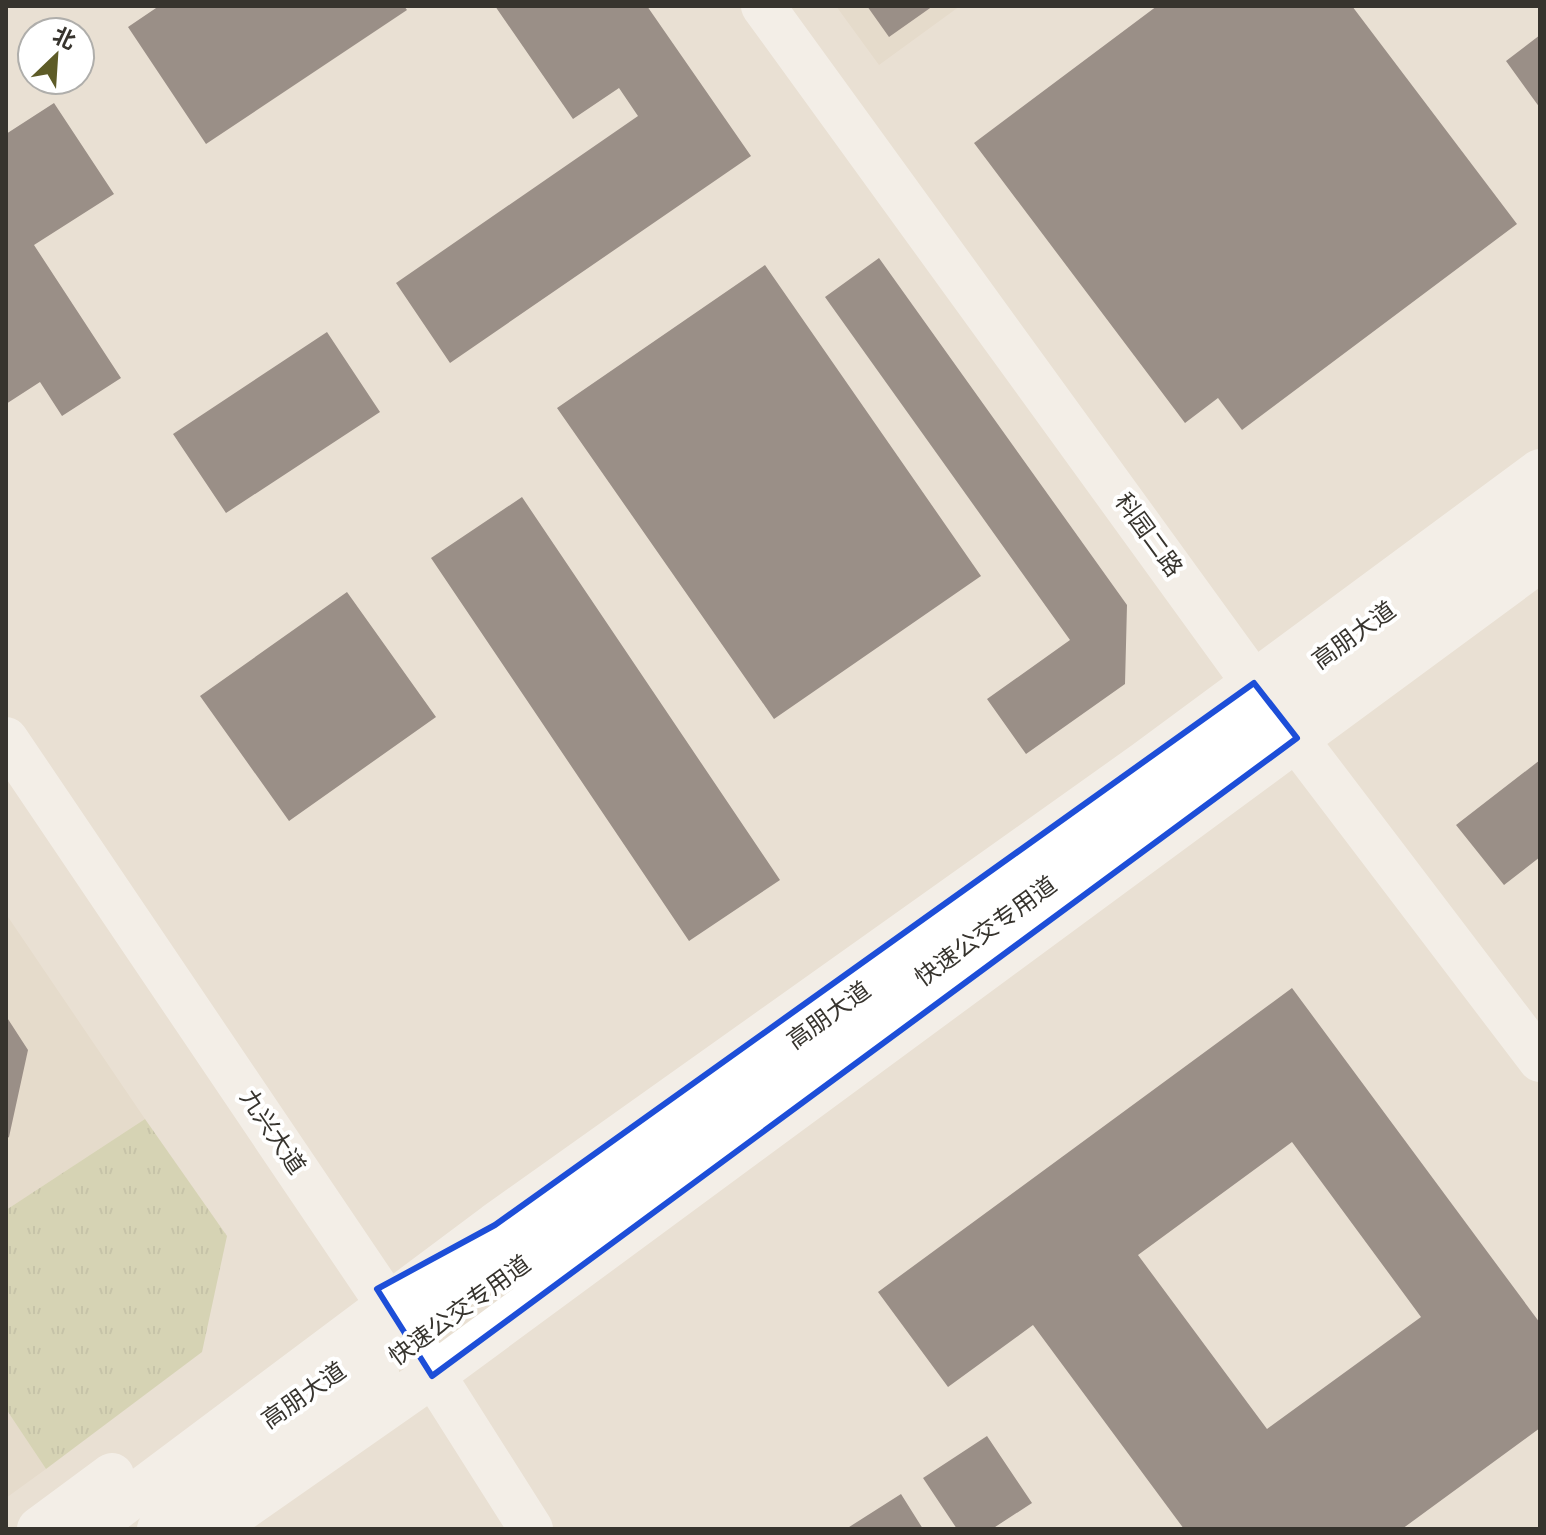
<svg xmlns="http://www.w3.org/2000/svg" width="1546" height="1535" font-family="Overpass,'Noto Sans SC',sans-serif">
	<style>
		.built { fill: #e1d4c0 }
		.park { fill: url(#park-tufts) }
		.building { fill: #3b2d2b; fill-rule: evenodd }
		.lines { fill: none; stroke-linecap: round; stroke-linejoin: round }
		.minor { stroke: #fff; stroke-width: 44 }
		.major { stroke: #fff; stroke-width: 44 }
		.highway { stroke: #fff; stroke-width: 44 }
		.marked { fill: none; stroke: #1d4ed8; stroke-width: 6; stroke-linejoin: round }
		.labels { text-anchor: middle; dominant-baseline: central; stroke-width: 8; stroke-linejoin: round; paint-order: stroke }
		.street-label { font-size: 24px; fill: #37342e; stroke: #fff }
	</style>
	<defs>
		<pattern id="park-tufts" width="24" height="20" patternUnits="userSpaceOnUse" patternTransform="scale(2)"><rect width="24" height="20" fill="#bfc38e"/><path d="M3 7l-1-3M5 7V3M7 7l1-3M15 17l-1-3M17 17v-4M19 17l1-3" fill="none" stroke="#9c9f74"/></pattern>
	</defs>
	<rect width="100%" height="100%" fill="#e9e0d3"/>
	<!-- built -->
	<path class="built" d="M 836,6 L 960,6 L 879,65 Z
		M 6,914 L 145,1119 L 6,1210 Z
		M 6,1409 L 46,1469 L 6,1498 Z"/>
	<!-- park -->
	<path class="park" d="M 145,1119 L 227,1236 L 202,1352 L 46,1469 L 6,1409 L 6,1210 Z"/>
	<!-- building -->
	<path class="building" d="M 159,6 L 404,6 L 407,10 L 206,144 L 128,27 Z
		M 495,6 L 647,6 L 751,156 L 450,363 L 396,283 L 638,116 L 619,88 L 573,119 Z
		M 867,6 L 933,6 L 889,37 Z
		M 1157,6 L 1352,6 L 1517,224 L 1242,430 L 1218,398 L 1185,423 L 974,143 Z
		M 1540,35 L 1540,108 L 1506,61 Z
		M 54,103 L 114,194 L 34,245 L 121,378 L 62,416 L 40,382 L 6,404 L 6,134 Z
		M 879,258 L 1127,605 L 1125,684 L 1026,754 L 987,699 L 1070,640 L 825,297 Z
		M 765,265 L 981,576 L 774,719 L 557,408 Z
		M 327,332 L 380,412 L 226,513 L 173,434 Z
		M 522,497 L 780,880 L 689,941 L 431,558 Z
		M 347,592 L 436,717 L 289,821 L 200,696 Z
		M 1540,760 L 1540,857 L 1504,885 L 1456,825 Z
		M 1292,988 L 1540,1323 L 1540,1428 L 1402,1529 L 1184,1529 L 1033,1325 L 948,1387 L 878,1292 ZM 1292,1142 L 1421,1317 L 1267,1429 L 1138,1255 Z
		M 6,1016 L 28,1050 L 9,1137 L 6,1139 Z
		M 987,1436 L 1032,1503 L 992,1529 L 957,1529 L 923,1478 Z
		M 901,1494 L 923,1529 L 846,1529 Z"/>
	<g class="lines">
		<!-- minor -->
		<path class="minor" d="M 763,6 L 1267,701 L 1540,1060
			M 521,1268 L 1540,530
			M 159,1529 L 377,1372"/>
		<!-- major -->
		<path class="major" d="M 6,739 L 403,1327 L 531,1529
			M 216,1460 L 403,1327 L 1540,503
			M 213,1529 L 432,1376 L 1540,560"/>
		<!-- highway -->
		<path class="highway" d="M 39,1529 L 112,1475
			M 89,1529 L 495,1225 L 1145,763 L 1540,471"/>
	</g>
	<!-- marked area -->
	<path d="M0 0H1546V1535H0ZM 1254,683 L 1297,738 L 432,1376 L 377,1289 L 495,1225 Z" fill="#e9e0d3" fill-opacity=".55" fill-rule="evenodd"/>
	<path class="marked" d="M 1254,683 L 1297,738 L 432,1376 L 377,1289 L 495,1225 Z"/>
	<g class="labels">
		<!-- street labels -->
		<g class="street-label">
			<text transform="translate(1147 536) rotate(54)">科园二路</text>
			<text transform="translate(1355 637) rotate(-36)">高朋大道</text>
			<text transform="translate(987 933) rotate(-36)">快速公交专用道</text>
			<text transform="translate(830 1017) rotate(-36)">高朋大道</text>
			<text transform="translate(271 1133) rotate(56)">九兴大道</text>
			<text transform="translate(461 1312) rotate(-36)">快速公交专用道</text>
			<text transform="translate(305 1397) rotate(-35)">高朋大道</text>
		</g>
	</g>
	<!-- border -->
	<rect width="1546" height="1535" fill="none" stroke="#37342e" stroke-width="16"/>
	<!-- north arrow -->
	<g transform="translate(56 56) rotate(25)"><circle r="38" fill="#ffffff" stroke="#afaeab" stroke-width="2"/>
	<path d="M0-6L14 30L0 20L-14 30Z" fill="#5d5b27"/>
	<text y="-12" font-size="22" font-weight="bold" text-anchor="middle" fill="#37342e">北</text>
	</g>
</svg>
